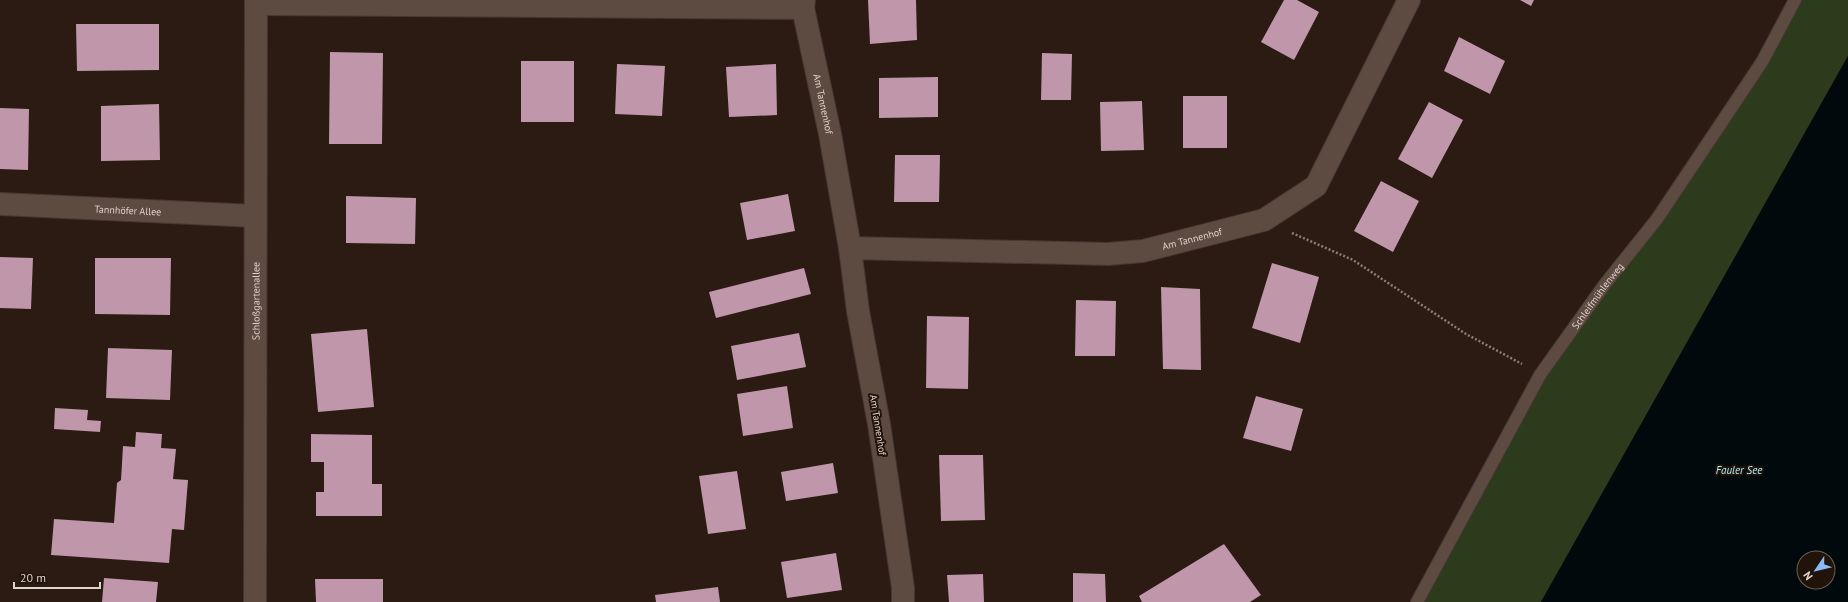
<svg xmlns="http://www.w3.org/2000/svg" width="1848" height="602" font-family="'PT Sans',sans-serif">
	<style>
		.green { fill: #2d3b1d }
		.water { fill: #00090b; fill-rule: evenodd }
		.building { fill: #bf96aa }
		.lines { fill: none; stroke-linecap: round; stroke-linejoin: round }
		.service-casing { stroke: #443732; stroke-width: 14 }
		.minor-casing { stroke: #443732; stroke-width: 24 }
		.path { stroke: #8a7d76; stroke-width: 2.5; stroke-dasharray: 2 2; stroke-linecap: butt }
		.service { stroke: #5d4a41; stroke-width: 12 }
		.minor { stroke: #5d4a41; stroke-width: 22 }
		.labels { text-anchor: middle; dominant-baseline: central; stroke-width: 4; stroke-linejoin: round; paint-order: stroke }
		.street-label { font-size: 10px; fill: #dfd4ce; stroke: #21120a }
		.water-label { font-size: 11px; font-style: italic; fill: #adf2fb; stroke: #21120a }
	</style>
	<rect width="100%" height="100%" fill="#2b1b13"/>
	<!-- green -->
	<path class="green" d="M 1795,0 L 1848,0 L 1848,56 L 1541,602 L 1417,602 L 1540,375 L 1657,219 Z"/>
	<!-- water -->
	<path class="water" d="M 1848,56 L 1848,602 L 1541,602 ZM 1804,558 L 1828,558 L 1828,582 L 1804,582 Z"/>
	<!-- building -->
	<path class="building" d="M 868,0 L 916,0 L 917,40 L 870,44 Z
		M 1284,0 L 1297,0 L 1319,12 L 1294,60 L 1261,42 Z
		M 1520,0 L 1534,0 L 1531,6 Z
		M 76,24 L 159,24 L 159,70 L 77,71 Z
		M 1459,37 L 1505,61 L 1490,94 L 1444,71 Z
		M 330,52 L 383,53 L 382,144 L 329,144 Z
		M 1042,53 L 1072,54 L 1071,100 L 1041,100 Z
		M 521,61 L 574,61 L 574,122 L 521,122 Z
		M 617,64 L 665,66 L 662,116 L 615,114 Z
		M 776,64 L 777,115 L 729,117 L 726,67 Z
		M 938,77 L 938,117 L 879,118 L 879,78 Z
		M 1183,96 L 1227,96 L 1227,148 L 1183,148 Z
		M 1142,101 L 1144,150 L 1101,151 L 1100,102 Z
		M 1429,102 L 1463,120 L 1432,178 L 1398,159 Z
		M 159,104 L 160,160 L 101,161 L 101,106 Z
		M 0,108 L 29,109 L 28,170 L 0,169 Z
		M 895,155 L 940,155 L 939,202 L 894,202 Z
		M 1381,181 L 1419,201 L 1393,252 L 1354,231 Z
		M 788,194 L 795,231 L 747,240 L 740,203 Z
		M 346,196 L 416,198 L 415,244 L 346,243 Z
		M 0,257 L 33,258 L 31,309 L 0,308 Z
		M 95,258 L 171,258 L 170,315 L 95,314 Z
		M 1272,263 L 1319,277 L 1300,343 L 1252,328 Z
		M 804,268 L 811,294 L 716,318 L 709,292 Z
		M 1161,287 L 1200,289 L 1201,370 L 1163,369 Z
		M 1076,300 L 1116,301 L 1115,356 L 1075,356 Z
		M 927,316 L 969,317 L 968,389 L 926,388 Z
		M 367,329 L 374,407 L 318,412 L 311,334 Z
		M 799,333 L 806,367 L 737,380 L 731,346 Z
		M 108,348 L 172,350 L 170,400 L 106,398 Z
		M 787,386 L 793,428 L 743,436 L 737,394 Z
		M 1256,396 L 1303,409 L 1291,451 L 1243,438 Z
		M 55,408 L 88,410 L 87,420 L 101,421 L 100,432 L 54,429 Z
		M 136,432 L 162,434 L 161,448 L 176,449 L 173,479 L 188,480 L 184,530 L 172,529 L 169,563 L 51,555 L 54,519 L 114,523 L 117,483 L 121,480 L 123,446 L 135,447 Z
		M 311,434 L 372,435 L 372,484 L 382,484 L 382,516 L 316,516 L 316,492 L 324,492 L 324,462 L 311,462 Z
		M 939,455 L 983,455 L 985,520 L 941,521 Z
		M 833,463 L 838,493 L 786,501 L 781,472 Z
		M 737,471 L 746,529 L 708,534 L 699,476 Z
		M 1224,544 L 1261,595 L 1250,602 L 1142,602 L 1139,596 Z
		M 836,553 L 842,590 L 787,598 L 781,562 Z
		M 1073,573 L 1105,574 L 1106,602 L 1073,602 Z
		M 983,574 L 984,602 L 949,602 L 947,575 Z
		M 104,578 L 158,582 L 156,602 L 102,602 Z
		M 315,579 L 383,579 L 383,602 L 316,602 Z
		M 718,587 L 720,602 L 656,602 L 655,595 Z"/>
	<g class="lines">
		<defs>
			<g id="service">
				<path id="s1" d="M 1417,602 L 1540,375 L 1605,284 L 1657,219 L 1762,62 L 1795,0"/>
			</g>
			<g id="minor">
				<path d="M 256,4 L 803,8 L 804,0"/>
				<path id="s2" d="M 803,8 L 830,134 L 850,248"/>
				<path id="s3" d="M 0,204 L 255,216"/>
				<path id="s4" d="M 255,602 L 256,0"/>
				<path id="s5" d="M 903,602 L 903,588 L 879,424 L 858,311 L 850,248 L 1108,254 L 1143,251 L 1264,220 L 1316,186 L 1409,0"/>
			</g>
		</defs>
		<!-- service casing -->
		<use href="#service" class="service-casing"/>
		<!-- minor casing -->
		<use href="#minor" class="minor-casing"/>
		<!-- path -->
		<path class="path" d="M 1292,233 L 1353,260 L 1466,334 L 1522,364"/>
		<!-- service -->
		<use href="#service" class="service"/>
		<!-- minor -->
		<use href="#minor" class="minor"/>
	</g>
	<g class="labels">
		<!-- street labels -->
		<g class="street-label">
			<text stroke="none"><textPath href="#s2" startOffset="98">Am Tannenhof</textPath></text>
			<text stroke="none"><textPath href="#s3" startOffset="128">Tannhöfer Allee</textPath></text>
			<text stroke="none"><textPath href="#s5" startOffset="702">Am Tannenhof</textPath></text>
			<text stroke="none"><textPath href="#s1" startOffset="356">Schleifmühlenweg</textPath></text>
			<text stroke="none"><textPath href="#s4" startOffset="301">Schloßgartenallee</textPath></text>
			<text transform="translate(878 425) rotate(81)">Am Tannenhof</text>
		</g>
		<!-- water labels -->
		<g class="water-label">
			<text x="1739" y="470">Fauler See</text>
		</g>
	</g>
	<!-- north arrow -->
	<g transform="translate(1816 570) rotate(235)"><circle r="19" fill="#21120a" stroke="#6d6058"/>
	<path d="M0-3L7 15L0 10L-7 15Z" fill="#88bafc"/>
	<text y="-6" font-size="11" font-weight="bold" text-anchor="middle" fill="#dfd4ce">N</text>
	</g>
	<!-- scale -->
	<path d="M14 582v6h86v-6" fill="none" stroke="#dfd4ce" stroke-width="2"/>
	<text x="20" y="582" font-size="12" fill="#dfd4ce" stroke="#21120a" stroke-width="3" paint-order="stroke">20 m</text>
</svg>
